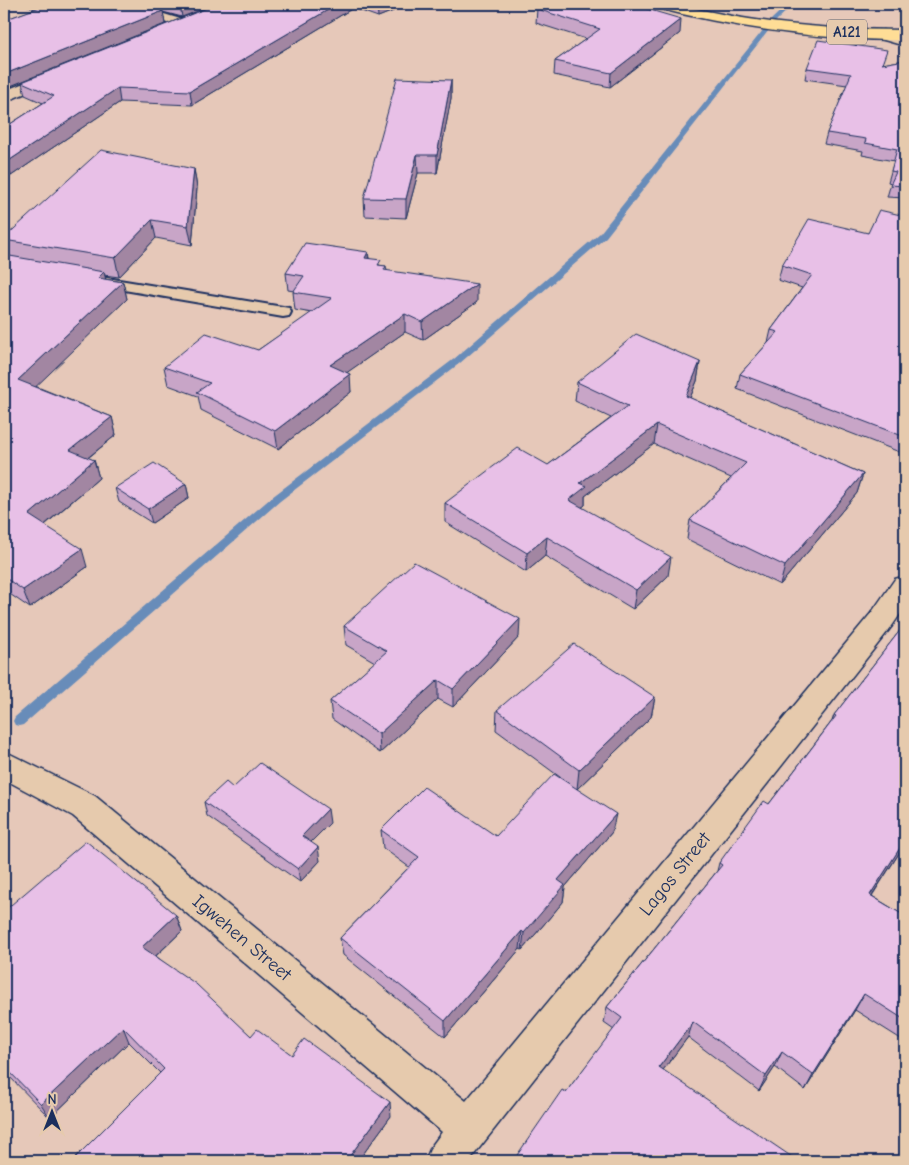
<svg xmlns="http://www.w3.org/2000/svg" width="909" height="1165" font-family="'Comic Neue',sans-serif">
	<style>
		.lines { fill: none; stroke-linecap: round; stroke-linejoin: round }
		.stream { fill: #678cb9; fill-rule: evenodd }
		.service-casing { stroke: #1b2f5e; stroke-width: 4 }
		.minor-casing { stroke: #1b2f5e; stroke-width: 3 }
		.trunk-casing { stroke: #1b2f5e; stroke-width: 3 }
		.service { fill: #e6caad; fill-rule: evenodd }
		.minor { fill: #e6caad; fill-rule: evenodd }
		.trunk { fill: #ffdd96; fill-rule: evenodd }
		.wall { fill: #c8a5c7; stroke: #1b2f5e }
		.shaded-wall { fill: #a286a2; stroke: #1b2f5e }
		.building { fill: #e8c0e7; stroke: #1b2f5e }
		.labels { text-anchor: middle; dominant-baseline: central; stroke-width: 4; stroke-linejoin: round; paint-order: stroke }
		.shield { fill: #e6caad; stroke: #585e76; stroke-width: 1 }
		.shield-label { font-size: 15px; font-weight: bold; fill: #1b2f5e }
		.near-street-label { font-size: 19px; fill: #1b2f5e; stroke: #e6caad }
	</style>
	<rect width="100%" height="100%" fill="#e6c8b9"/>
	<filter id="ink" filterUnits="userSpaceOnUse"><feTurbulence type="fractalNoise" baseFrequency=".02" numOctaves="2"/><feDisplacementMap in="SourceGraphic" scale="10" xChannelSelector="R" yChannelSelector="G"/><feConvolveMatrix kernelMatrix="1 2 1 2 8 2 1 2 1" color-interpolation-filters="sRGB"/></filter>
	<g filter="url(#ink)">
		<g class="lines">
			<!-- stream -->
			<path class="stream" d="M 788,4 L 794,4 L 776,21 L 606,237 L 460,363 L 280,501 L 23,725 L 19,726 L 15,725 L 13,721 L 15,717 L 272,497 L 454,359 L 600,233 L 772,19 Z"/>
			<defs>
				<path id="service" d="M 114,4 L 131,4 L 187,21 L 189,24 L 187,27 L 179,27 L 116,6 Z
					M 95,276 L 283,307 L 289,308 L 291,312 L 289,316 L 283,317 L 89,284 L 87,281 Z"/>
				<path id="minor" d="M 883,30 L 905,36 L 905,46 L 877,38 L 875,35 L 877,32 Z
					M 59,69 L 65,71 L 67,74 L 65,77 L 4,102 L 4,91 Z
					M 905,576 L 905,607 L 892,626 L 469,1161 L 425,1161 L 431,1147 L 442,1132 L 73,816 L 4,779 L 4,751 L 95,796 L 466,1101 L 872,612 L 895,579 Z"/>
				<path id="trunk" d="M 651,4 C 684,4 716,14 749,19 C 800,27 853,30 905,30 L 905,40 C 820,40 736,28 653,7 Z"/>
			</defs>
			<!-- service casing -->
			<use href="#service" class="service-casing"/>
			<!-- minor casing -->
			<use href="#minor" class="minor-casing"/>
			<!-- trunk casing -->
			<use href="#trunk" class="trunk-casing"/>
			<!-- service -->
			<use href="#service" class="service"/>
			<!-- minor -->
			<use href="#minor" class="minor"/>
			<!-- trunk -->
			<use href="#trunk" class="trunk"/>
		</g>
		<!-- wall -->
		<path class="wall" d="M 24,4 L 216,4 L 182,17 L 163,12 L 165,24 L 8,87 L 4,85 L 4,20 L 35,9 Z
			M 217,4 L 411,4 L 378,17 L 353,8 L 192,105 L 120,102 L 11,176 L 8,175 L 4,178 L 4,128 L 43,103 L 25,95 L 22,82 Z
			M 537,9 L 680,33 L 610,87 L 554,75 L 555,61 L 586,39 L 536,23 Z
			M 905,60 L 905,198 L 887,197 L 891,183 L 888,182 L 894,161 L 862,155 L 863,151 L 824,144 L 827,133 L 847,85 L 805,79 L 807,68 L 884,61 L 883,64 Z
			M 451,80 L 451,98 L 437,173 L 418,173 L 406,218 L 365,216 L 364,198 Z
			M 194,169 L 197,188 L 192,245 L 156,238 L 119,277 L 104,275 L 105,279 L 123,282 L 127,299 L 35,386 L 112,417 L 116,435 L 88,458 L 94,460 L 99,478 L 45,525 L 87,567 L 30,608 L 4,590 L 4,255 L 6,256 L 4,247 L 4,238 Z
			M 905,216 L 905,448 L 902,453 L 737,389 L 740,374 L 768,343 L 771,330 L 802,288 L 778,280 L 782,265 L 868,233 Z
			M 368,252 L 369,258 L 381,266 L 386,266 L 387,271 L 477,302 L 423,340 L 405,332 L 347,372 L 351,392 L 278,449 L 201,410 L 198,396 L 168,385 L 164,367 L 258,350 L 312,313 L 295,310 L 293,292 L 294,291 L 288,290 L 286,273 Z
			M 700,362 L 697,381 L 690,398 L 863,474 L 857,493 L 780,585 L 687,539 L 690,520 L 731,478 L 654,444 L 585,496 L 585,505 L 582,507 L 668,576 L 633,609 L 545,556 L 526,572 L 445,522 L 445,503 L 548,465 L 611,418 L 575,401 L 577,382 Z
			M 186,484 L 189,498 L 152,523 L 119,502 L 115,488 Z
			M 905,624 L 905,844 L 872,896 L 905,916 L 905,1032 L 901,1039 L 855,1010 L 805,1090 L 775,1067 L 759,1091 L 688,1037 L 663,1070 L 566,1092 L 614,1030 L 604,1023 L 607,1007 L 717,871 L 719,863 L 769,804 L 832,721 L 834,715 Z
			M 344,626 L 519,637 L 453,707 L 438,699 L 380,753 L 332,719 L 330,701 L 375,662 L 346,645 Z
			M 655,697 L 651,717 L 577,789 L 612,832 L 565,887 L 563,902 L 522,950 L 520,949 L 445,1037 L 343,955 L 340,938 L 409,867 L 383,848 L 381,830 L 496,836 L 568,783 L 496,730 L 497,710 Z
			M 233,788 L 330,823 L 311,842 L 320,861 L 300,882 L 207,816 L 204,802 Z
			M 4,911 L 176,915 L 182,931 L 156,956 L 251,1036 L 292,1055 L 391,1116 L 358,1161 L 72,1161 L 160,1073 L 129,1042 L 50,1118 L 4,1071 Z
			M 905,1144 L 905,1161 L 896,1161 L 902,1149 Z"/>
		<!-- shaded-wall -->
		<path class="shaded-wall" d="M 182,4 L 216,4 L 182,17 L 180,5 Z
			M 338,4 L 353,4 L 353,8 L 192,105 L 190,91 Z
			M 377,4 L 411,4 L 378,17 Z
			M 163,11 L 165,24 L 8,87 L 5,74 Z
			M 681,19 L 680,33 L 610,87 L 611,73 Z
			M 451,80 L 451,98 L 437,173 L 437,155 Z
			M 118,88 L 120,102 L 11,176 L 7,162 Z
			M 417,155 L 418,173 L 406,218 L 406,199 Z
			M 4,161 L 8,175 L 4,178 Z
			M 194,169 L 197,188 L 192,245 L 188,226 Z
			M 152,220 L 156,238 L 119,277 L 115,258 Z
			M 368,252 L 369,270 L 365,258 Z
			M 104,272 L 108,289 L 98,278 Z
			M 123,282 L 127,299 L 24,398 L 18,380 Z
			M 477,284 L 477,302 L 423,340 L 422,322 Z
			M 405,314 L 405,332 L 332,383 L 330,365 Z
			M 700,362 L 697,381 L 683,415 L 686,396 Z
			M 350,374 L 351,392 L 278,449 L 275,431 Z
			M 112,417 L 116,435 L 75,468 L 70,450 Z
			M 657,425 L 654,444 L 585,496 L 585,505 L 567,519 L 569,500 L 580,483 Z
			M 905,442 L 905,448 L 902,453 Z
			M 94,460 L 99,478 L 35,533 L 29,515 Z
			M 863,474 L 857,493 L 780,585 L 785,566 Z
			M 186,484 L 189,498 L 152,523 L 148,509 Z
			M 547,537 L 545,556 L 526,572 L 527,553 Z
			M 82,549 L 87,567 L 30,608 L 23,590 Z
			M 671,557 L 668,576 L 633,609 L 636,590 Z
			M 520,619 L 519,637 L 453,707 L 453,689 Z
			M 438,680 L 438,699 L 380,753 L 379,734 Z
			M 655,697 L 651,717 L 577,789 L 579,770 Z
			M 328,809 L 330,823 L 304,849 L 302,836 Z
			M 616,814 L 612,832 L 565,887 L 563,902 L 522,950 L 524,933 L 558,880 Z
			M 905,840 L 905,844 L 861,912 L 870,895 Z
			M 318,847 L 320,861 L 300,882 L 298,869 Z
			M 176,915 L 182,931 L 148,963 L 142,947 Z
			M 522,931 L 520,949 L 445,1037 L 445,1021 Z
			M 864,994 L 855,1010 L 805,1090 L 813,1075 Z
			M 693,1022 L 688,1037 L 654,1082 L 659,1067 Z
			M 123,1027 L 129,1042 L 50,1118 L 41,1104 Z
			M 782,1052 L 775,1067 L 759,1091 L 766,1076 Z
			M 390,1102 L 391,1116 L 358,1161 L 346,1161 Z"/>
		<!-- building -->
		<path class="building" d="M 48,4 L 139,4 L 163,11 L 5,74 L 4,73 L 4,20 Z
			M 217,4 L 338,4 L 190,91 L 118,88 L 7,162 L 4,161 L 4,128 L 54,96 L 22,82 Z
			M 547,4 L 630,4 L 681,19 L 611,73 L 555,61 L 600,29 L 537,9 Z
			M 818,40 L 887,50 L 882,64 L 905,60 L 905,186 L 890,185 L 896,172 L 891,171 L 897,149 L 865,143 L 866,139 L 827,133 L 851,74 L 807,68 Z
			M 397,78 L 451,80 L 437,155 L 417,155 L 406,199 L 364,198 Z
			M 101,150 L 194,169 L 188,226 L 152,220 L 115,258 L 4,240 L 4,238 Z
			M 879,210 L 905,216 L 905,437 L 740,374 L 778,332 L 771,330 L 812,275 L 782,265 L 809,219 L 868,233 Z
			M 305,243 L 368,252 L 365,258 L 381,260 L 378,265 L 386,266 L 384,270 L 477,284 L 422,322 L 405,314 L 330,365 L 350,374 L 275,431 L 197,392 L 210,383 L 164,367 L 206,333 L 258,350 L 332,298 L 293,292 L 304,276 L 286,273 Z
			M 4,255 L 104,272 L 98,278 L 123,282 L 18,380 L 112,417 L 70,450 L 94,460 L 29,515 L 82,549 L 23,590 L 4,577 Z
			M 636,334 L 700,362 L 686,396 L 863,474 L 785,566 L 690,520 L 746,463 L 657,425 L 580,483 L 587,486 L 569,500 L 671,557 L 636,590 L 547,537 L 527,553 L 445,503 L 518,448 L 548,465 L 628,406 L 577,382 Z
			M 154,463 L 186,484 L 148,509 L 115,488 Z
			M 414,562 L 520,619 L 453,689 L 438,680 L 379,734 L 330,701 L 387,651 L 344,626 Z
			M 905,624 L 905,840 L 870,895 L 905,916 L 905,1020 L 864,994 L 813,1075 L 782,1052 L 766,1076 L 693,1022 L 659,1067 L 798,1161 L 513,1161 L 562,1090 L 566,1092 L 622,1018 L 607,1007 L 722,865 L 719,863 L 764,801 L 769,804 L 836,716 L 834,715 Z
			M 574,644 L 655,697 L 579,770 L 497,710 Z
			M 260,763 L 328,809 L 302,836 L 318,847 L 298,869 L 204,802 L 226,782 L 233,788 Z
			M 554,774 L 616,814 L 558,880 L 565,885 L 524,933 L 522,931 L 445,1021 L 340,938 L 419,857 L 381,830 L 424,787 L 496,836 Z
			M 86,841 L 176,915 L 142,947 L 196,984 L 251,1036 L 257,1029 L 292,1055 L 304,1039 L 390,1102 L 346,1161 L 72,1161 L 164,1069 L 123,1027 L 41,1104 L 4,1066 L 4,911 Z
			M 905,1148 L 905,1161 L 898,1161 Z
			M 62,1155 L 68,1161 L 55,1161 Z"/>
	</g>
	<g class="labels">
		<!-- shield labels -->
		<rect class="shield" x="827" y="19.5" width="40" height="25" rx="4"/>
		<g class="shield-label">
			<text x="847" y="32">A121</text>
		</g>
		<!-- near-street labels -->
		<g class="near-street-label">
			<text transform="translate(675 874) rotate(-51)">Lagos Street</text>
			<text transform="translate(242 938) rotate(40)">Igwehen Street</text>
		</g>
	</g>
	<!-- margin -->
	<rect width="909" height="1165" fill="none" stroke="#e6caad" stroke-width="20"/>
	<rect x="10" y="10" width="889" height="1145" fill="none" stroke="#1b2f5e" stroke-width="2" filter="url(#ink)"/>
	<!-- north arrow -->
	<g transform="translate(52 1112)" stroke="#e6caad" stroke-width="4" paint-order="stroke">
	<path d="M0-4L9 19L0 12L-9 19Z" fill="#1b2f5e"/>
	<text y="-8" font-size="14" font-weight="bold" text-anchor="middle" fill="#1b2f5e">N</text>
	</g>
</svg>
